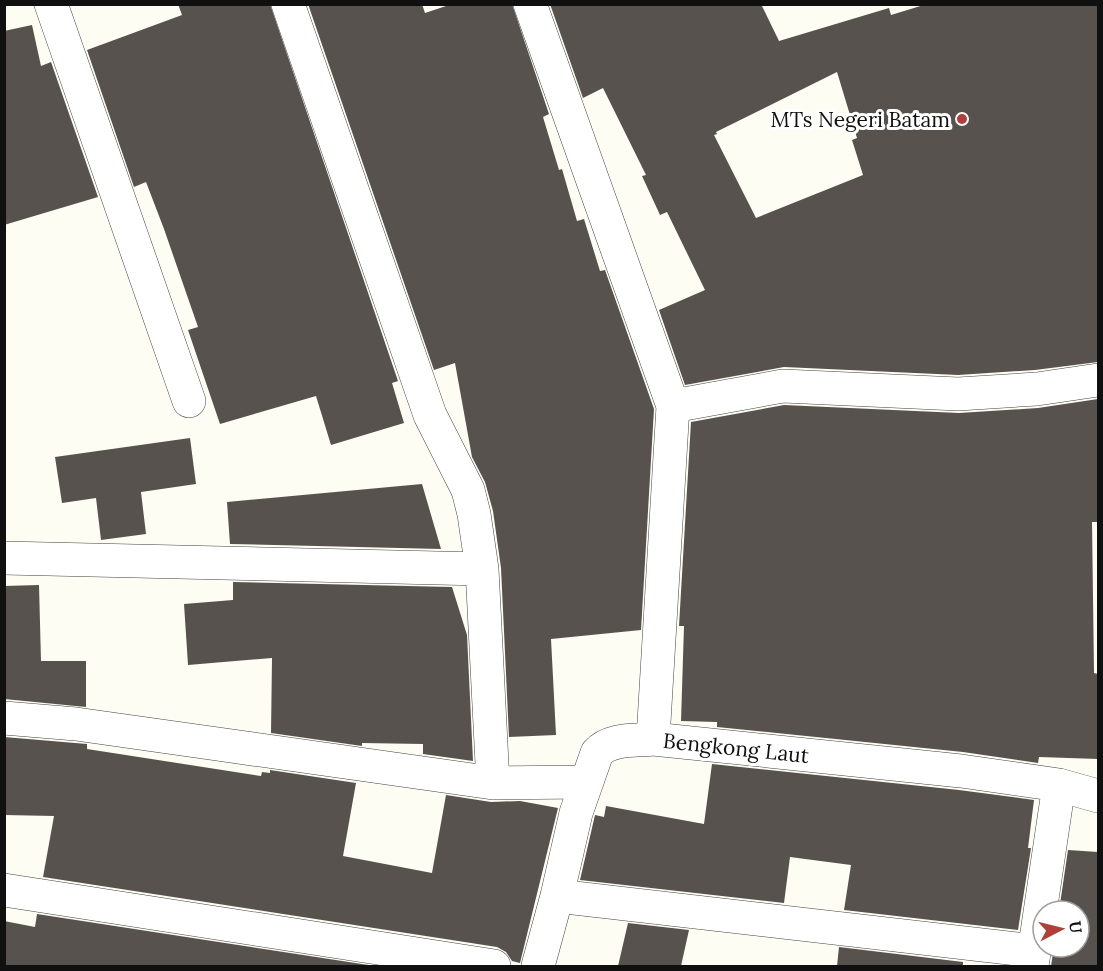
<svg xmlns="http://www.w3.org/2000/svg" width="1103" height="971" font-family="Lora,serif">
	<style>
		.building { fill: #57524d; fill-rule: evenodd }
		.lines { fill: none; stroke-linecap: round; stroke-linejoin: round }
		.minor-casing { stroke: #434343; stroke-width: 34 }
		.minor { stroke: #fff; stroke-width: 33 }
		.poi-dot { fill: #af3f39; stroke: #fff; stroke-width: 2 }
		.labels { text-anchor: middle; dominant-baseline: central; stroke-width: 6; stroke-linejoin: round; paint-order: stroke }
		.poi-label { font-size: 21px; fill: #101010; stroke: #fff; text-anchor: end }
		.street-label { font-size: 21px; fill: #101010; stroke: #fff }
	</style>
	<rect width="100%" height="100%" fill="#fdfdf4"/>
	<!-- building -->
	<path class="building" d="M 178,4 L 270,4 L 398,381 L 392,383 L 404,423 L 331,445 L 316,396 L 220,424 L 188,330 L 198,327 L 164,229 L 146,182 L 134,187 L 87,50 L 182,15 Z
		M 308,4 L 422,4 L 425,13 L 452,4 L 512,4 L 549,114 L 543,117 L 559,170 L 562,169 L 577,221 L 584,219 L 600,271 L 605,270 L 654,409 L 641,630 L 551,639 L 556,735 L 509,737 L 501,568 L 493,511 L 485,482 L 472,457 L 455,363 L 434,370 Z
		M 550,4 L 761,4 L 779,41 L 889,8 L 891,15 L 927,4 L 1098,4 L 1098,362 L 1035,370 L 958,375 L 784,367 L 685,385 L 659,310 L 705,290 L 667,212 L 660,215 L 642,176 L 646,175 L 603,88 L 583,98 ZM 837,72 L 857,138 L 852,140 L 863,175 L 756,218 L 714,135 L 717,134 L 716,132 Z
		M 32,25 L 41,66 L 51,62 L 98,197 L 4,225 L 4,31 Z
		M 1098,399 L 1098,522 L 1092,522 L 1094,673 L 1098,674 L 1098,759 L 1039,757 L 1038,763 L 963,752 L 717,727 L 717,722 L 681,721 L 684,626 L 679,626 L 691,422 L 784,405 L 959,413 L 1038,408 Z
		M 190,438 L 196,484 L 141,492 L 146,534 L 101,540 L 96,498 L 62,503 L 55,457 Z
		M 422,484 L 441,549 L 230,544 L 227,502 Z
		M 233,582 L 452,587 L 467,635 L 473,761 L 423,754 L 423,744 L 362,743 L 362,746 L 271,733 L 272,658 L 188,665 L 184,604 L 233,600 Z
		M 39,585 L 41,661 L 86,661 L 86,707 L 4,699 L 4,586 Z
		M 4,737 L 87,744 L 87,749 L 261,776 L 262,772 L 270,773 L 270,770 L 356,783 L 343,856 L 432,873 L 446,795 L 491,802 L 520,801 L 558,808 L 520,963 L 512,961 L 506,952 L 497,947 L 43,877 L 54,816 L 4,815 Z
		M 712,764 L 959,790 L 1034,800 L 1028,848 L 1031,848 L 1018,930 L 844,910 L 851,865 L 790,857 L 784,903 L 580,880 L 595,815 L 604,817 L 606,806 L 704,824 Z
		M 1068,850 L 1098,852 L 1098,966 L 1051,966 L 1054,947 L 1079,947 L 1079,911 L 1059,911 Z
		M 37,914 L 375,966 L 4,966 L 4,921 L 35,927 Z
		M 628,923 L 689,930 L 681,966 L 618,966 Z
		M 839,947 L 963,962 L 963,966 L 837,966 Z"/>
	<g class="lines">
		<defs>
			<path id="minor" d="M 51,4 L 189,401
				M 288,4 L 430,415 L 468,490 L 474,514 L 482,569 L 493,783
				M 530,4 L 673,406 L 653,739
				M 673,406 L 783,386 L 958,394 L 1037,389 L 1098,380
				M 4,558 L 482,569
				M 4,718 L 76,724 L 493,783 L 587,782
				M 4,890 L 494,966
				M 557,896 L 1034,951
				M 538,966 L 557,896 L 576,813 L 597,753 C 610,738 635,741 653,739 L 961,771 L 1059,785 L 1098,796
				M 1032,966 L 1059,785"/>
		</defs>
		<!-- minor casing -->
		<use href="#minor" class="minor-casing"/>
		<!-- minor -->
		<use href="#minor" class="minor"/>
	</g>
	<!-- markers -->
	<circle class="poi-dot" cx="962" cy="119" r="6"/>
	<g class="labels">
		<!-- poi labels -->
		<g class="poi-label">
			<text x="950" y="119">MTs Negeri Batam</text>
		</g>
		<!-- street labels -->
		<g class="street-label">
			<text transform="translate(736 748) rotate(6)">Bengkong Laut</text>
		</g>
	</g>
	<!-- border -->
	<rect width="1103" height="971" fill="none" stroke="#101010" stroke-width="12"/>
	<!-- north arrow -->
	<g transform="translate(1061 929) rotate(83)"><circle r="28" fill="#ffffff" stroke="#9f9f9f" stroke-width="1.5"/>
	<path d="M0-4.5L10 22L0 15L-10 22Z" fill="#af3f39"/>
	<text y="-9" font-size="16" font-weight="bold" text-anchor="middle" fill="#101010">U</text>
	</g>
</svg>
